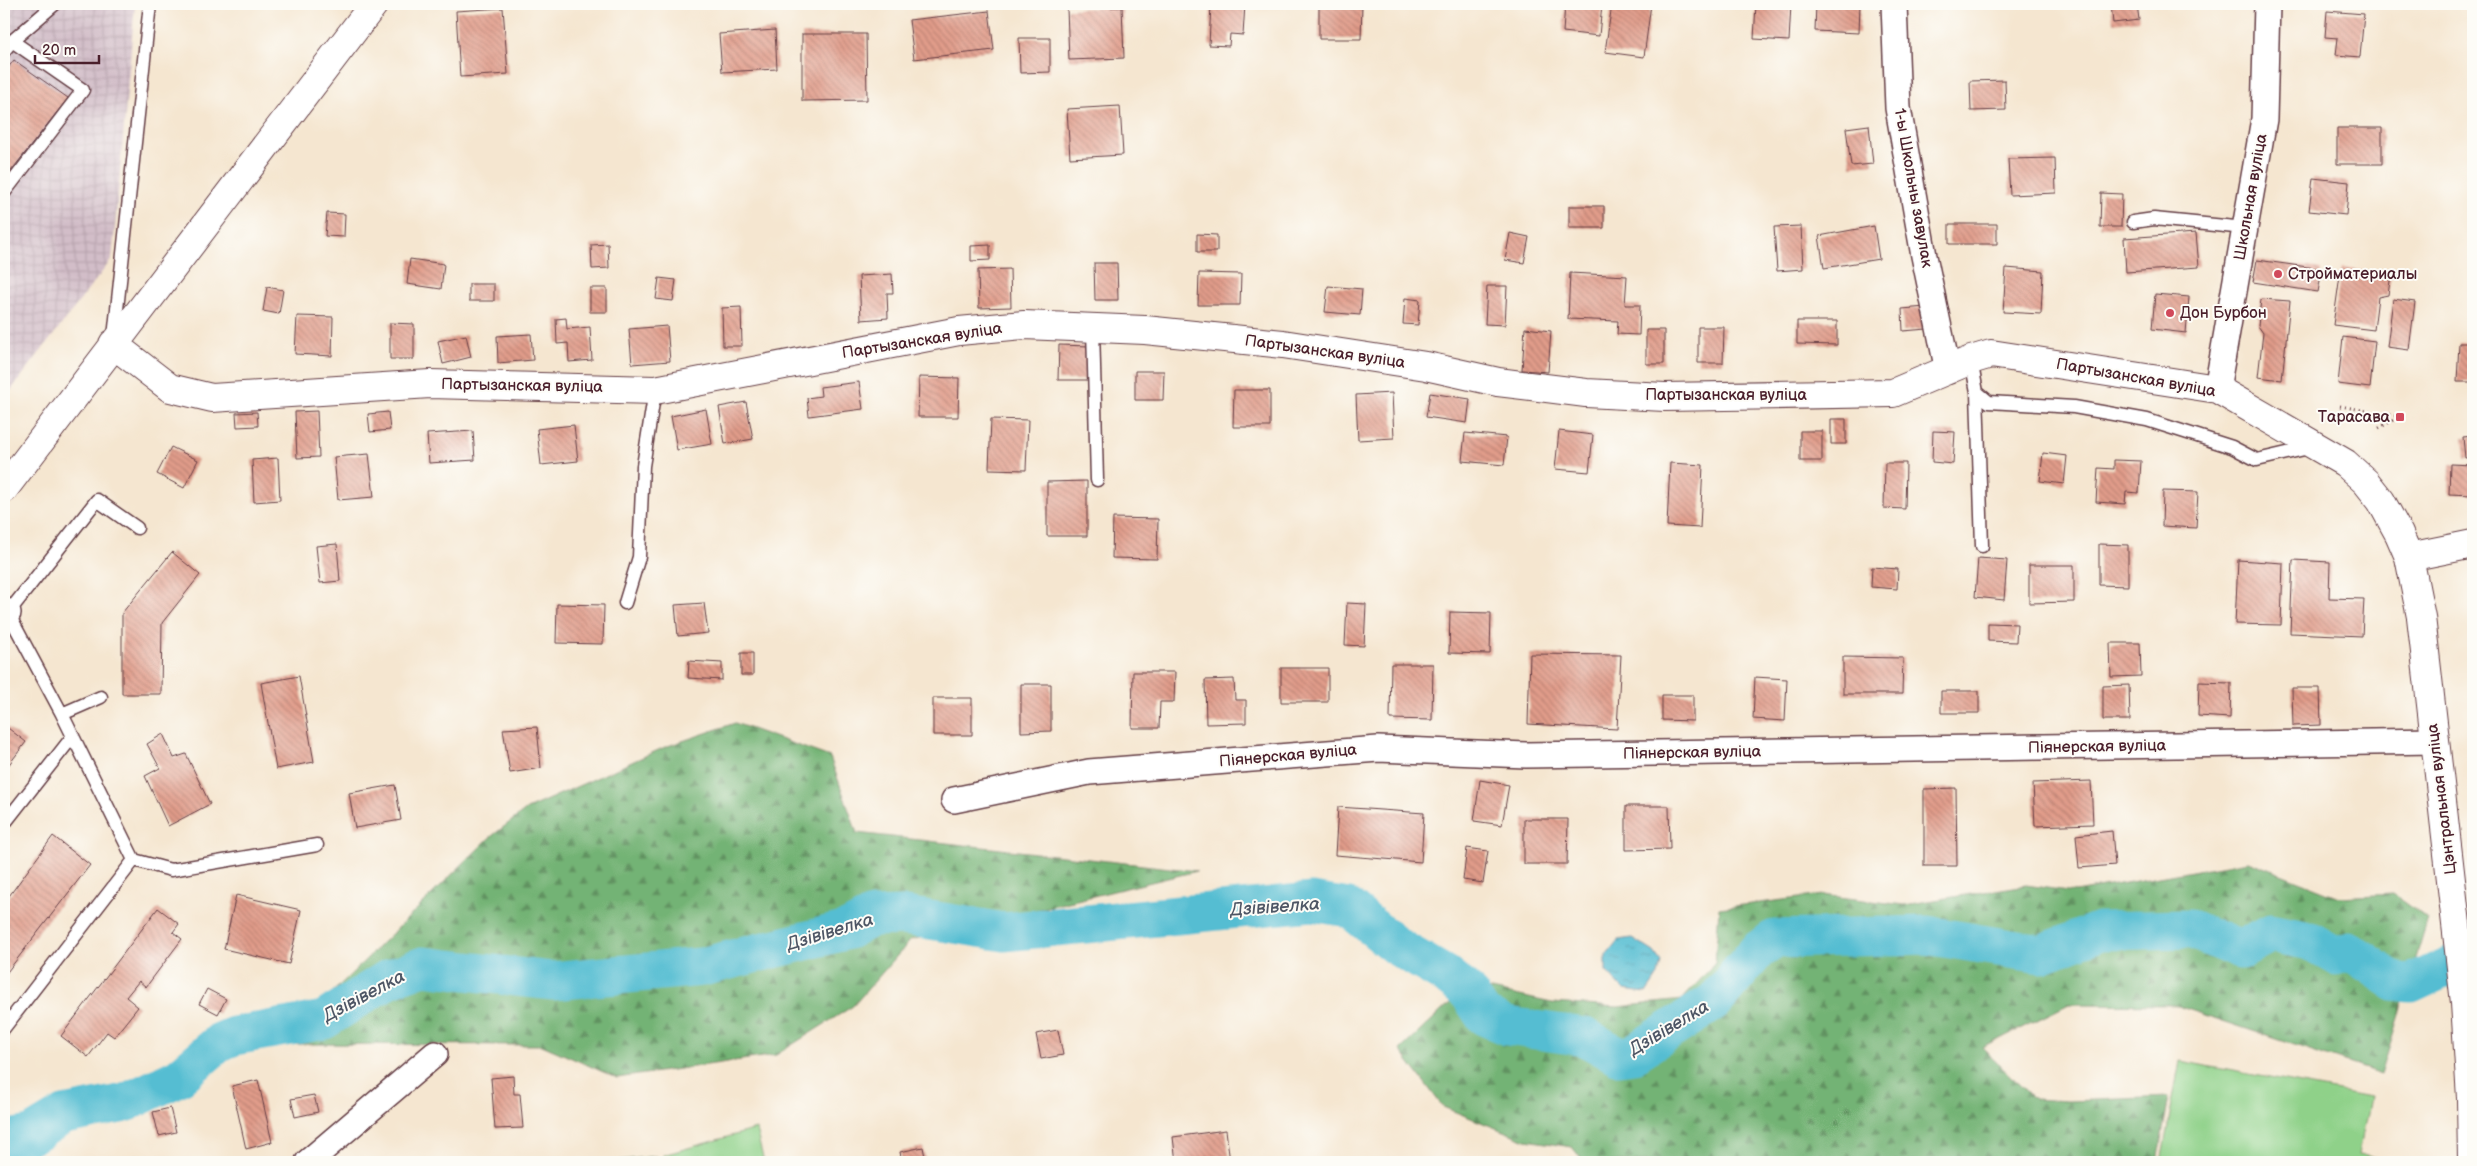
<svg xmlns="http://www.w3.org/2000/svg" width="2477" height="1166" font-family="'Balsamiq Sans',sans-serif">
	<style>
		.industrial { fill: url(#industrial-grid) }
		.green { fill: #8fd189; stroke: #6c785a }
		.forest { fill: url(#forest-firs); stroke: #5e6950 }
		.water { fill: url(#water-ripples); stroke: #506e7e }
		.lines { fill: none; stroke-linecap: round; stroke-linejoin: round }
		.river { stroke: #55bdd2; stroke-width: 39 }
		.building { fill: url(#building-back-hatch) }
		.service-casing { stroke: #643d44; stroke-width: 15 }
		.minor-casing { stroke: #643d44; stroke-width: 28 }
		.tertiary-casing { stroke: #643d44; stroke-width: 30 }
		.path { stroke: #643d44; stroke-width: 3; stroke-dasharray: 1 4; stroke-linecap: butt }
		.service { stroke: #fff; stroke-width: 12 }
		.minor { stroke: #fff; stroke-width: 25 }
		.tertiary { stroke: #fff; stroke-width: 28 }
		.poi-dot { fill: #d1495b; stroke: #fdfcf7; stroke-width: 2 }
		.labels { text-anchor: middle; dominant-baseline: central; stroke-width: 4; stroke-linejoin: round; paint-order: stroke }
		.street-label { font-size: 16px; fill: #4a1f2b; stroke: #fdfcf7 }
		.poi-label { font-size: 16px; fill: #4a1f2b; stroke: #fdfcf7; text-anchor: start }
		.water-label { font-size: 18px; font-style: italic; fill: #4e5665; stroke: #fdfcf7 }
	</style>
	<defs>
		<pattern id="industrial-grid" width="8" height="8" patternUnits="userSpaceOnUse" patternTransform="scale(1.25)"><rect width="8" height="8" fill="#d2bdc8"/><path d="M0 4h8M4 0v8" fill="none" stroke="#b6a2ac"/></pattern>
		<pattern id="forest-firs" width="22" height="20" patternUnits="userSpaceOnUse" patternTransform="scale(1.25)"><rect width="22" height="20" fill="#73b375"/><path d="M5 1l3.5 6h-7zM16 11l3.5 6h-7z" fill="#609160"/></pattern>
		<pattern id="water-ripples" width="26" height="14" patternUnits="userSpaceOnUse" patternTransform="scale(1.25)"><rect width="26" height="14" fill="#55bdd2"/><path d="M2 4q2-2 4 0t4 0M15 11q2-2 4 0t4 0" fill="none" stroke="#4899ab"/></pattern>
		<pattern id="building-back-hatch" width="6" height="6" patternUnits="userSpaceOnUse" patternTransform="scale(1.25)"><rect width="6" height="6" fill="#e19c8a"/><path d="M-1 5l2 2M0 0l6 6M5-1l2 2" fill="none" stroke="#b87f71"/></pattern>
	</defs>
	<rect width="100%" height="100%" fill="#fdfcf7"/>
	<filter id="ink" filterUnits="userSpaceOnUse"><feTurbulence type="fractalNoise" baseFrequency=".02" numOctaves="2"/><feDisplacementMap in="SourceGraphic" scale="10" xChannelSelector="R" yChannelSelector="G"/><feConvolveMatrix kernelMatrix="1 2 1 2 8 2 1 2 1" color-interpolation-filters="sRGB"/></filter>
	<filter id="wash" filterUnits="userSpaceOnUse"><feTurbulence type="fractalNoise" baseFrequency=".0096" numOctaves="4" result="noise"/><feDisplacementMap in="SourceGraphic" scale="20" xChannelSelector="R" yChannelSelector="G"/><feGaussianBlur stdDeviation="1.12" result="paint"/><feColorMatrix in="noise" values="0 0 0 0 0 0 0 0 0 0 0 0 0 0 0 0 0 1.4 0 .05"/><feComposite in="paint" operator="in"/></filter>
	<g filter="url(#wash)">
		<rect width="100%" height="100%" fill="#f5e6d0"/>
		<!-- industrial -->
		<path class="industrial" d="M 4,4 L 135,4 L 112,259 L 4,399 Z"/>
		<!-- green -->
		<path class="green" d="M 2180,1061 L 2370,1097 L 2359,1155 L 2409,1162 L 2161,1162 Z
			M 756,1129 L 764,1162 L 664,1162 L 663,1155 Z
			M 656,1156 L 657,1162 L 606,1162 Z"/>
		<!-- forest -->
		<path class="forest" d="M 735,723 L 830,757 L 857,833 L 1197,871 L 911,940 L 853,1006 L 776,1055 L 617,1078 L 542,1045 L 280,1044 L 488,839 L 527,809 L 665,747 Z
			M 2248,861 L 2339,897 L 2393,894 L 2428,919 L 2381,1074 L 2175,1005 L 2069,1004 L 1982,1048 L 2034,1099 L 2068,1101 L 2169,1097 L 2157,1162 L 1584,1162 L 1572,1147 L 1526,1140 L 1443,1107 L 1400,1050 L 1469,985 L 1552,1003 L 1618,1007 L 1682,1000 L 1715,963 L 1719,908 L 1823,895 L 1904,905 L 2026,885 L 2075,892 Z"/>
		<!-- water -->
		<path class="water" d="M 1307,885 L 1343,899 L 1349,908 L 1344,918 C 1321,915 1301,911 1284,894 L 1292,886 Z
			M 1632,938 L 1654,952 L 1661,962 L 1658,975 L 1646,993 L 1624,990 L 1606,971 L 1606,955 L 1618,940 Z"/>
		<g class="lines">
			<!-- river -->
			<path class="river" d="M 4,1140 L 31,1135 L 64,1115 L 125,1103 L 179,1077 L 220,1042 L 234,1036 L 324,1020 L 388,979 L 423,966 L 552,981 L 702,967 L 848,930 L 872,917 L 905,916 L 1004,932 L 1312,902 L 1349,908 L 1396,946 L 1447,976 L 1468,992 L 1484,1016 L 1507,1026 L 1585,1037 L 1619,1056 L 1633,1054 L 1715,1001 L 1758,950 L 1774,939 L 1927,935 L 2041,954 L 2100,931 L 2191,929 L 2240,950 L 2271,933 L 2310,941 L 2336,956 L 2350,951 L 2397,983 L 2411,984 L 2473,955"/>
		</g>
		<g id="blocks">
			<!-- building -->
			<path class="building" d="M 1211,4 L 1245,4 L 1243,35 L 1230,34 L 1229,46 L 1209,45 Z
				M 1319,4 L 1362,4 L 1361,39 L 1319,39 Z
				M 1565,4 L 1602,4 L 1599,36 L 1563,32 Z
				M 1612,4 L 1651,4 L 1644,57 L 1605,52 Z
				M 1756,4 L 1791,4 L 1789,41 L 1754,39 Z
				M 1816,4 L 1860,4 L 1859,33 L 1815,31 Z
				M 2111,4 L 2137,4 L 2139,20 L 2113,23 Z
				M 1122,7 L 1124,58 L 1069,60 L 1067,9 Z
				M 503,8 L 508,74 L 460,77 L 456,11 Z
				M 989,11 L 994,50 L 914,59 L 909,20 Z
				M 2327,11 L 2364,14 L 2360,57 L 2336,55 L 2338,38 L 2325,37 Z
				M 775,30 L 777,69 L 722,72 L 719,34 Z
				M 802,34 L 866,34 L 867,100 L 802,101 Z
				M 1019,38 L 1050,38 L 1050,72 L 1020,73 Z
				M 14,60 L 68,98 L 4,180 L 4,73 Z
				M 2005,80 L 2006,110 L 1971,111 L 1970,81 Z
				M 1120,106 L 1123,155 L 1070,158 L 1067,109 Z
				M 1869,125 L 1873,164 L 1851,166 L 1846,128 Z
				M 2337,128 L 2382,128 L 2382,164 L 2337,164 Z
				M 2055,158 L 2056,193 L 2010,195 L 2008,159 Z
				M 2313,178 L 2349,182 L 2346,215 L 2309,211 Z
				M 2101,193 L 2122,194 L 2121,227 L 2100,227 Z
				M 1569,206 L 1604,206 L 1604,228 L 1569,228 Z
				M 327,213 L 345,214 L 344,237 L 325,236 Z
				M 1949,224 L 1997,224 L 1997,244 L 1949,244 Z
				M 1801,226 L 1803,269 L 1777,271 L 1774,227 Z
				M 1874,226 L 1879,259 L 1824,268 L 1819,236 Z
				M 1510,233 L 1529,237 L 1524,263 L 1505,260 Z
				M 2196,233 L 2199,267 L 2126,272 L 2124,238 Z
				M 1197,234 L 1217,235 L 1217,252 L 1197,252 Z
				M 608,244 L 609,268 L 592,269 L 591,245 Z
				M 990,245 L 990,260 L 971,261 L 971,246 Z
				M 410,259 L 444,264 L 441,289 L 407,284 Z
				M 2257,260 L 2322,269 L 2318,292 L 2253,282 Z
				M 1094,263 L 1117,263 L 1118,300 L 1095,300 Z
				M 2006,268 L 2043,271 L 2041,314 L 2003,312 Z
				M 2341,268 L 2391,274 L 2388,295 L 2378,297 L 2374,330 L 2333,325 Z
				M 1010,269 L 1011,307 L 979,308 L 978,270 Z
				M 1199,273 L 1241,274 L 1240,305 L 1198,305 Z
				M 1570,273 L 1627,276 L 1625,305 L 1640,305 L 1639,335 L 1617,334 L 1618,321 L 1568,319 Z
				M 892,274 L 893,293 L 887,293 L 888,318 L 861,320 L 859,276 Z
				M 659,278 L 676,280 L 673,301 L 656,299 Z
				M 469,284 L 494,284 L 494,301 L 469,301 Z
				M 1328,286 L 1362,289 L 1360,315 L 1325,312 Z
				M 1487,286 L 1507,286 L 1505,325 L 1485,324 Z
				M 267,287 L 283,290 L 279,314 L 263,311 Z
				M 590,288 L 607,288 L 607,312 L 590,312 Z
				M 2155,294 L 2189,297 L 2186,333 L 2152,329 Z
				M 1405,298 L 1420,300 L 1418,325 L 1403,324 Z
				M 2261,299 L 2290,301 L 2282,380 L 2258,377 L 2263,333 L 2258,326 Z
				M 2393,299 L 2415,302 L 2409,350 L 2387,347 Z
				M 741,307 L 742,346 L 723,346 L 722,308 Z
				M 1926,307 L 1927,329 L 1903,331 L 1902,309 Z
				M 297,316 L 333,317 L 332,356 L 295,354 Z
				M 566,318 L 567,329 L 590,327 L 592,360 L 569,362 L 568,343 L 557,344 L 556,319 Z
				M 1797,321 L 1837,321 L 1837,345 L 1797,344 Z
				M 390,323 L 414,324 L 414,359 L 390,359 Z
				M 667,326 L 670,361 L 632,364 L 629,329 Z
				M 1698,327 L 1724,327 L 1723,363 L 1698,363 Z
				M 1525,328 L 1551,331 L 1548,372 L 1522,370 Z
				M 1646,330 L 1664,330 L 1664,364 L 1646,364 Z
				M 531,334 L 533,360 L 498,363 L 497,336 Z
				M 466,335 L 471,357 L 443,364 L 438,341 Z
				M 2343,337 L 2375,341 L 2370,388 L 2338,384 Z
				M 2459,343 L 2473,343 L 2473,382 L 2457,382 Z
				M 1059,345 L 1089,346 L 1088,380 L 1058,380 Z
				M 1135,371 L 1164,371 L 1163,400 L 1135,400 Z
				M 919,377 L 959,378 L 958,417 L 918,417 Z
				M 859,382 L 863,409 L 809,416 L 807,398 L 821,396 L 820,387 Z
				M 1234,390 L 1270,390 L 1270,427 L 1233,427 Z
				M 1392,393 L 1394,438 L 1358,440 L 1356,395 Z
				M 1430,393 L 1470,399 L 1467,423 L 1426,417 Z
				M 746,402 L 753,439 L 725,444 L 719,407 Z
				M 706,409 L 712,444 L 677,450 L 671,416 Z
				M 317,411 L 319,457 L 297,458 L 295,412 Z
				M 257,412 L 258,426 L 237,427 L 236,413 Z
				M 388,412 L 390,430 L 370,432 L 368,414 Z
				M 991,419 L 1028,420 L 1026,470 L 989,469 Z
				M 1831,419 L 1846,419 L 1846,444 L 1831,444 Z
				M 574,425 L 578,461 L 541,465 L 537,429 Z
				M 473,431 L 475,460 L 429,463 L 427,434 Z
				M 1559,431 L 1593,435 L 1589,472 L 1555,469 Z
				M 1800,431 L 1822,431 L 1822,461 L 1800,461 Z
				M 1933,431 L 1955,432 L 1953,464 L 1932,462 Z
				M 1465,433 L 1507,437 L 1504,465 L 1462,461 Z
				M 2473,436 L 2473,457 L 2465,458 L 2463,437 Z
				M 171,447 L 198,460 L 184,488 L 157,474 Z
				M 2043,453 L 2067,456 L 2064,484 L 2040,481 Z
				M 369,454 L 374,497 L 338,500 L 334,457 Z
				M 278,458 L 280,500 L 254,502 L 252,460 Z
				M 2114,460 L 2141,461 L 2139,493 L 2126,492 L 2125,504 L 2096,502 L 2098,468 L 2114,469 Z
				M 1670,463 L 1703,465 L 1700,528 L 1667,526 Z
				M 1885,463 L 1906,463 L 1905,509 L 1884,508 Z
				M 2450,464 L 2473,465 L 2473,495 L 2449,494 Z
				M 1087,481 L 1087,536 L 1047,536 L 1047,482 Z
				M 2163,491 L 2198,492 L 2196,528 L 2162,526 Z
				M 1113,518 L 1158,519 L 1157,559 L 1112,558 Z
				M 337,544 L 340,581 L 320,583 L 316,546 Z
				M 2099,544 L 2128,545 L 2128,586 L 2099,585 Z
				M 172,552 L 200,575 L 162,623 L 161,694 L 122,694 L 122,613 Z
				M 1978,558 L 2007,560 L 2004,600 L 1975,597 Z
				M 2238,560 L 2283,563 L 2281,625 L 2235,624 Z
				M 2293,560 L 2330,562 L 2329,598 L 2364,599 L 2362,636 L 2290,633 Z
				M 2029,565 L 2074,565 L 2074,602 L 2029,603 Z
				M 1872,567 L 1898,569 L 1897,589 L 1871,587 Z
				M 704,603 L 708,633 L 678,636 L 675,605 Z
				M 1347,603 L 1366,604 L 1364,646 L 1345,645 Z
				M 557,604 L 604,605 L 603,644 L 556,643 Z
				M 1450,612 L 1491,613 L 1490,654 L 1449,653 Z
				M 1988,623 L 2017,624 L 2016,642 L 1988,641 Z
				M 2110,643 L 2140,643 L 2141,676 L 2111,677 Z
				M 741,653 L 753,653 L 753,675 L 741,675 Z
				M 1530,654 L 1621,655 L 1617,729 L 1528,724 Z
				M 1843,657 L 1903,658 L 1902,694 L 1843,694 Z
				M 689,661 L 722,663 L 722,680 L 688,678 Z
				M 1391,664 L 1433,664 L 1432,720 L 1390,719 Z
				M 1281,668 L 1328,668 L 1328,702 L 1281,702 Z
				M 1133,672 L 1175,672 L 1174,702 L 1160,702 L 1159,728 L 1132,728 Z
				M 299,676 L 314,762 L 276,769 L 261,683 Z
				M 1755,677 L 1787,679 L 1785,721 L 1753,719 Z
				M 1234,679 L 1235,700 L 1246,700 L 1246,723 L 1206,724 L 1205,680 Z
				M 2199,682 L 2231,683 L 2230,718 L 2198,716 Z
				M 1021,684 L 1051,684 L 1051,731 L 1021,732 Z
				M 2129,685 L 2130,720 L 2103,720 L 2103,686 Z
				M 2292,688 L 2320,688 L 2321,725 L 2293,726 Z
				M 1941,691 L 1979,691 L 1979,713 L 1941,713 Z
				M 1662,695 L 1693,695 L 1693,721 L 1662,720 Z
				M 933,698 L 972,698 L 972,735 L 933,735 Z
				M 4,725 L 26,742 L 4,771 Z
				M 537,727 L 541,768 L 510,773 L 503,729 Z
				M 163,734 L 174,758 L 186,754 L 210,804 L 168,826 L 145,776 L 160,768 L 147,744 Z
				M 1480,780 L 1509,785 L 1502,825 L 1474,821 Z
				M 2091,781 L 2093,824 L 2035,826 L 2033,783 Z
				M 395,785 L 401,820 L 355,828 L 349,793 Z
				M 1956,788 L 1957,866 L 1924,866 L 1924,789 Z
				M 1626,806 L 1669,806 L 1670,849 L 1626,850 Z
				M 1338,807 L 1424,813 L 1421,862 L 1335,855 Z
				M 1524,819 L 1568,819 L 1567,864 L 1524,864 Z
				M 2112,831 L 2115,865 L 2079,868 L 2076,835 Z
				M 53,836 L 90,865 L 4,976 L 4,903 Z
				M 1467,848 L 1488,851 L 1483,883 L 1463,880 Z
				M 236,895 L 301,910 L 289,964 L 224,949 Z
				M 158,908 L 179,924 L 173,932 L 182,939 L 146,987 L 139,981 L 126,997 L 138,1007 L 114,1037 L 107,1032 L 88,1057 L 61,1036 Z
				M 207,989 L 226,999 L 218,1014 L 199,1004 Z
				M 1058,1030 L 1063,1055 L 1041,1059 L 1036,1034 Z
				M 513,1076 L 514,1094 L 520,1094 L 523,1128 L 495,1129 L 491,1078 Z
				M 258,1080 L 272,1142 L 246,1149 L 232,1086 Z
				M 314,1095 L 318,1112 L 295,1117 L 291,1099 Z
				M 170,1108 L 176,1132 L 159,1136 L 153,1112 Z
				M 1226,1130 L 1230,1162 L 1176,1162 L 1173,1137 Z
				M 923,1147 L 926,1162 L 902,1162 L 900,1152 Z"/>
		</g>
	</g>
	<g filter="url(#ink)">
		<use href="#blocks" fill-opacity="0" stroke="#643d44" stroke-width="1"/>
		<g class="lines">
			<defs>
				<path id="service" d="M 4,51 L 12,41 L 55,4
					M 4,193 L 83,90 L 12,41
					M 2133,222 L 2154,219 L 2245,228
					M 1093,328 L 1097,480
					M 114,337 L 150,4
					M 1971,360 L 1977,392 L 1989,402 L 2074,407 L 2147,420 L 2232,447 L 2257,460 L 2313,447
					M 1977,392 L 1982,546
					M 137,528 L 97,500 L 8,613 L 62,714 L 134,860 L 171,870 L 317,845
					M 625,603 L 639,557 L 643,466 L 655,390
					M 62,714 L 101,697
					M 4,824 L 73,736
					M 4,1028 L 134,860"/>
				<path id="minor" d="M 1894,4 L 1898,108 L 1924,256 L 1948,371
					M 2217,389 L 2264,119 L 2267,4
					M 4,610 L 8,613 L 4,618
					M 954,800 L 1089,772 L 1378,749 L 1526,755 L 2435,741
					M 308,1162 L 435,1054"/>
				<path id="tertiary" d="M 113,344 L 170,388 L 212,398 L 430,384 L 655,390 L 959,331 L 1024,325 L 1145,330 L 1283,344 L 1426,366 L 1498,382 L 1586,393 L 1665,397 L 1893,393 L 1971,360 L 1991,354 L 2217,389 L 2345,463 L 2366,482 L 2381,501 L 2399,534 L 2409,557 L 2421,617 L 2465,1003 L 2471,1098 L 2472,1162
					M 4,489 L 374,4
					M 2409,557 L 2473,544"/>
			</defs>
			<!-- service casing -->
			<use href="#service" class="service-casing"/>
			<!-- minor casing -->
			<use href="#minor" class="minor-casing"/>
			<!-- tertiary casing -->
			<use href="#tertiary" class="tertiary-casing"/>
			<!-- path -->
			<path class="path" d="M 2340,406 L 2407,418
				M 2379,428 L 2399,417"/>
			<!-- service -->
			<use href="#service" class="service"/>
			<!-- minor -->
			<use href="#minor" class="minor"/>
			<!-- tertiary -->
			<use href="#tertiary" class="tertiary"/>
		</g>
	</g>
	<!-- markers -->
	<g class="poi-dot">
		<circle cx="2278" cy="274" r="5"/>
		<circle cx="2170" cy="313" r="5"/>
		<rect x="2395" y="412" width="10" height="10" rx="2.5"/>
	</g>
	<g class="labels">
		<!-- street labels -->
		<g class="street-label">
			<text transform="translate(1913 188) rotate(80)">1-ы Школьны завулак</text>
			<text transform="translate(2251 197) rotate(-80)">Школьная вуліца</text>
			<text transform="translate(922 341) rotate(-9)">Партызанская вуліца</text>
			<text transform="translate(1325 352) rotate(8)">Партызанская вуліца</text>
			<text transform="translate(2136 378) rotate(10)">Партызанская вуліца</text>
			<text transform="translate(522 386) rotate(1)">Партызанская вуліца</text>
			<text x="1726" y="395">Партызанская вуліца</text>
			<text transform="translate(2097 747) rotate(-1)">Піянерская вуліца</text>
			<text transform="translate(1692 753) rotate(-1)">Піянерская вуліца</text>
			<text transform="translate(1288 756) rotate(-5)">Піянерская вуліца</text>
			<text transform="translate(2442 799) rotate(-97)">Цэнтральная вуліца</text>
		</g>
		<!-- poi labels -->
		<g class="poi-label">
			<text x="2288" y="274">Стройматериалы</text>
			<text x="2180" y="313">Дон Бурбон</text>
			<text x="2390" y="417" text-anchor="end">Тарасава</text>
		</g>
		<!-- water labels -->
		<g class="water-label">
			<text transform="translate(1275 907) rotate(-4)">Дзівівелка</text>
			<text transform="translate(830 932) rotate(-17)">Дзівівелка</text>
			<text transform="translate(364 996) rotate(-28)">Дзівівелка</text>
			<text transform="translate(1669 1028) rotate(-31)">Дзівівелка</text>
		</g>
	</g>
	<!-- margin -->
	<rect width="2477" height="1166" fill="none" stroke="#fdfcf7" stroke-width="20"/>
	<!-- scale -->
	<path d="M35 55v8h64v-8" fill="none" stroke="#4a1f2b" stroke-width="2.5"/>
	<text x="42" y="55" font-size="15" fill="#4a1f2b" stroke="#fdfcf7" stroke-width="4" paint-order="stroke">20 m</text>
</svg>
